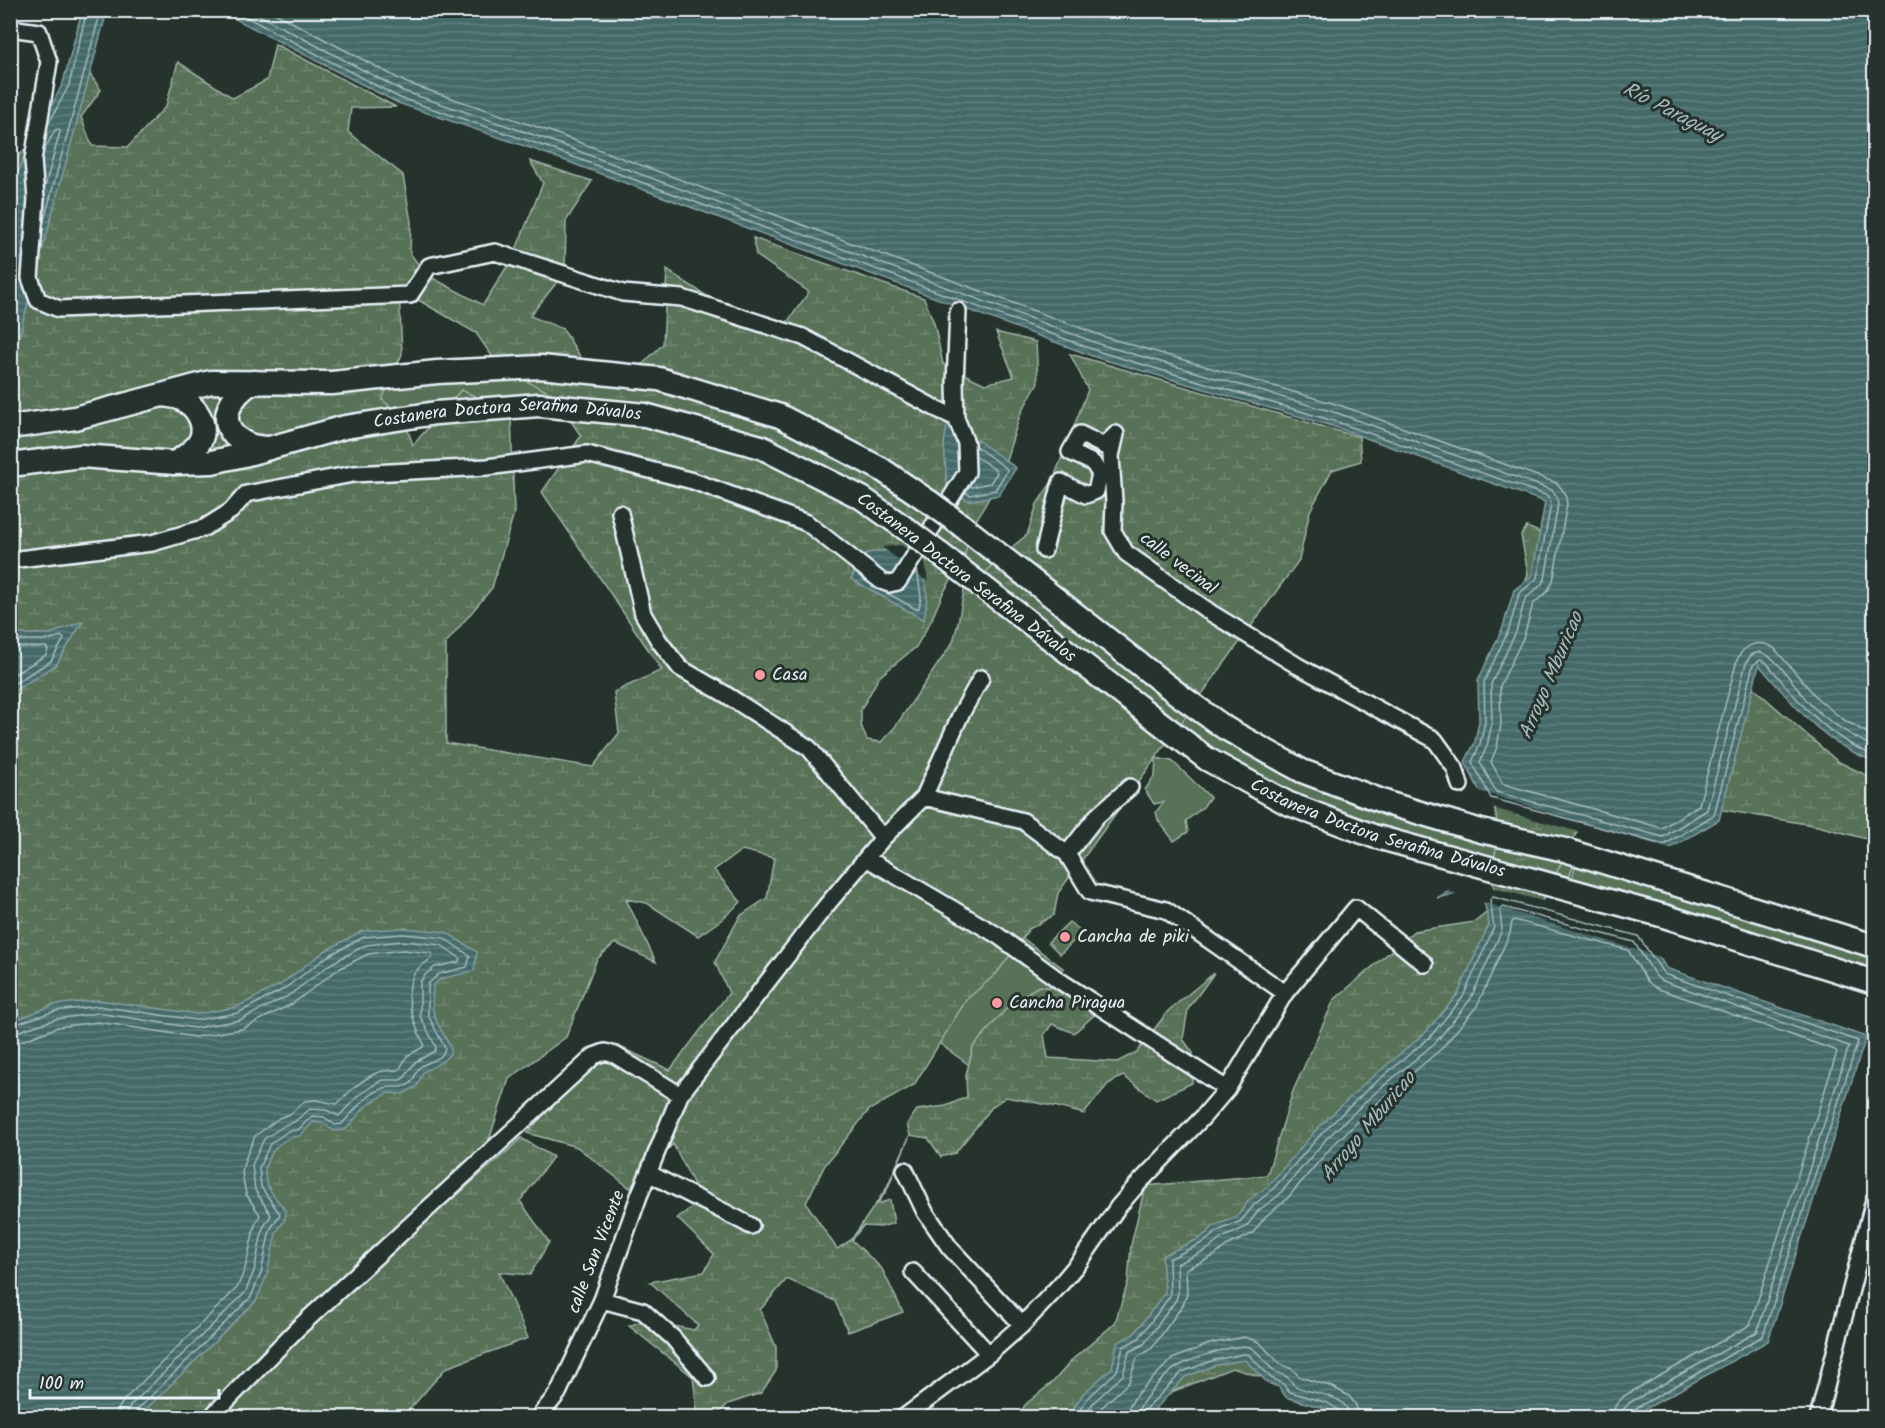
<svg xmlns="http://www.w3.org/2000/svg" width="1885" height="1428" font-family="Kalam,sans-serif">
	<style>
		.grass { fill: #587258; stroke: #a0b2a8; stroke-width: 1.5 }
		.wetland { fill: url(#wetland-marsh); stroke: #a0b2a8; stroke-width: 1.5; fill-rule: evenodd }
		.water { fill: url(#water-rules); stroke: #869fa2; stroke-width: 1.5 }
		.pier { fill: #26332d }
		.lines { fill: none; stroke-linecap: round; stroke-linejoin: round }
		.shore { stroke: #a6bbbf; stroke-width: 1.5 }
		.minor-casing { stroke: #e8f1f8; stroke-width: 20 }
		.highway-casing { stroke: #e8f1f8; stroke-width: 27 }
		.minor { stroke: #26332d; stroke-width: 15 }
		.highway { stroke: #26332d; stroke-width: 22 }
		.highway-bridge-casing { stroke: #e8f1f8; stroke-width: 27; stroke-linecap: butt }
		.highway-bridge { stroke: #26332d; stroke-width: 22 }
		.poi-dot { fill: #ff9aa2; stroke: #26332d; stroke-width: 2 }
		.labels { text-anchor: middle; dominant-baseline: central; stroke-width: 6; stroke-linejoin: round; paint-order: stroke }
		.street-label { font-size: 18px; fill: #e8f1f8; stroke: #26332d }
		.poi-label { font-size: 18px; fill: #e8f1f8; stroke: #26332d; text-anchor: start }
		.water-label { font-size: 20px; font-style: italic; fill: #a6bbbf; stroke: #26332d }
	</style>
	<defs>
		<pattern id="wetland-marsh" width="20" height="14" patternUnits="userSpaceOnUse" patternTransform="scale(1.5)"><rect width="20" height="14" fill="#587258"/><path d="M1 5h8M5 5V1M11 12h8M15 12V8" fill="none" stroke="#708771"/></pattern>
		<pattern id="water-rules" width="6" height="5" patternUnits="userSpaceOnUse" patternTransform="scale(1.5)"><rect width="6" height="5" fill="#446969"/><path d="M0 2.5h6" fill="none" stroke="#5f7f7f"/></pattern>
	</defs>
	<rect width="100%" height="100%" fill="#26332d"/>
	<filter id="ink" filterUnits="userSpaceOnUse"><feTurbulence type="fractalNoise" baseFrequency=".0167" numOctaves="2"/><feDisplacementMap in="SourceGraphic" scale="12" xChannelSelector="R" yChannelSelector="G"/><feConvolveMatrix kernelMatrix="1 2 1 2 8 2 1 2 1" color-interpolation-filters="sRGB"/></filter>
	<g filter="url(#ink)">
		<!-- grass -->
		<path class="grass" d="M 540,375 L 645,406 L 338,418 L 333,396 L 484,378 Z
			M 940,521 L 1158,692 L 1220,733 L 1574,863 L 1567,884 L 1397,835 L 1299,800 L 1168,723 L 927,538 Z
			M 1156,758 L 1172,761 L 1210,797 L 1203,807 L 1186,821 L 1188,832 L 1174,841 L 1158,820 L 1156,812 L 1164,802 L 1154,804 L 1145,790 L 1155,775 Z
			M 1576,863 L 1874,950 L 1874,972 L 1570,885 Z
			M 1069,922 L 1083,932 L 1060,954 L 1048,942 Z
			M 1009,928 L 1064,969 L 986,1077 L 929,1036 Z"/>
		<!-- wetland -->
		<path class="wetland" d="M 275,44 L 396,107 L 351,108 L 348,132 L 403,175 L 411,222 L 410,253 L 425,274 L 483,305 L 513,257 L 543,183 L 530,161 L 592,181 L 566,221 L 565,272 L 530,316 L 563,329 L 581,358 L 621,385 L 663,344 L 667,270 L 733,313 L 786,324 L 809,292 L 756,255 L 753,238 L 924,298 L 934,323 L 943,364 L 985,384 L 1014,377 L 996,332 L 1036,342 L 1038,382 L 1020,415 L 1000,479 L 970,531 L 964,559 L 943,593 L 931,621 L 916,647 L 879,677 L 861,710 L 861,725 L 867,740 L 881,742 L 895,727 L 953,642 L 958,623 L 965,585 L 976,584 L 998,558 L 1027,535 L 1037,504 L 1053,480 L 1088,390 L 1070,354 L 1359,437 L 1361,461 L 1332,470 L 1310,511 L 1299,560 L 1058,893 L 1054,915 L 1029,929 L 997,973 L 966,1000 L 914,1085 L 869,1110 L 825,1165 L 806,1203 L 837,1249 L 851,1240 L 886,1189 L 910,1135 L 907,1124 L 917,1110 L 946,1106 L 967,1097 L 966,1075 L 973,1047 L 1012,1002 L 1039,986 L 1074,990 L 1109,1002 L 1074,1033 L 1052,1024 L 1044,1035 L 1048,1058 L 1117,1062 L 1137,1052 L 1168,1011 L 1214,973 L 1188,1009 L 1183,1039 L 1193,1053 L 1192,1083 L 1156,1100 L 1123,1076 L 1108,1084 L 1084,1114 L 1058,1107 L 1006,1097 L 993,1106 L 955,1153 L 941,1157 L 928,1138 L 910,1135 L 887,1190 L 877,1204 L 890,1200 L 894,1223 L 881,1227 L 863,1226 L 852,1240 L 882,1269 L 903,1312 L 848,1332 L 835,1301 L 787,1279 L 760,1310 L 776,1347 L 776,1371 L 761,1393 L 728,1404 L 715,1417 L 698,1417 L 693,1377 L 629,1326 L 644,1320 L 694,1330 L 698,1325 L 650,1282 L 704,1272 L 714,1254 L 677,1218 L 702,1200 L 673,1144 L 630,1188 L 577,1147 L 527,1133 L 566,1091 L 584,1057 L 618,1046 L 670,1070 L 729,993 L 715,962 L 740,916 L 767,898 L 774,858 L 742,850 L 714,870 L 741,902 L 721,920 L 698,936 L 647,903 L 626,899 L 656,962 L 615,943 L 597,959 L 566,1037 L 509,1079 L 487,1146 L 453,1171 L 456,1197 C 477,1176 500,1159 521,1138 L 553,1157 L 520,1201 L 549,1242 L 530,1275 L 499,1272 L 528,1338 L 446,1368 L 403,1417 L 11,1418 L 11,164 C 41,135 62,99 82,63 L 101,90 L 81,117 L 92,146 L 128,147 L 166,106 L 178,62 L 233,98 L 267,80 ZM 399,289 L 476,333 L 501,369 L 553,394 L 581,436 L 542,492 L 662,670 L 614,692 L 619,733 L 593,767 L 446,743 L 446,643 L 492,588 L 514,513 L 511,412 L 461,390 L 413,445 L 403,416 L 382,400 L 402,354 Z
			M 1527,527 L 1607,560 L 1837,761 L 1874,779 L 1874,841 L 1818,826 L 1712,808 L 1579,828 L 1535,915 L 1395,1417 L 1232,1368 L 1164,1395 L 1144,1417 L 1016,1418 L 1026,1404 L 1054,1381 L 1073,1359 L 1115,1323 L 1128,1282 L 1131,1245 L 1145,1186 L 1267,1175 L 1293,1091 L 1334,1000 L 1414,931 L 1475,922 L 1497,904 L 1491,874 L 1499,834 L 1493,800 L 1503,655 L 1528,574 L 1521,535 Z"/>
		<!-- water -->
		<path class="water" d="M 82,11 L 107,11 L 11,366 L 11,186 L 63,83 Z
			M 220,11 L 1874,11 L 1874,761 C 1823,744 1793,704 1759,665 L 1719,820 L 1664,852 L 1486,803 L 1465,762 L 1475,742 L 1479,721 L 1478,681 L 1503,627 L 1514,590 L 1532,576 L 1545,502 L 1335,427 L 1098,358 L 539,151 L 398,103 Z
			M 948,419 L 1016,468 L 999,495 L 968,501 L 947,486 L 944,444 Z
			M 901,548 L 923,564 L 927,597 L 924,620 L 851,579 L 867,553 Z
			M 83,621 L 56,665 L 11,693 L 11,634 L 50,634 Z
			M 1464,883 L 1643,931 L 1666,968 L 1866,1037 L 1768,1341 L 1631,1417 L 1340,1417 L 1326,1409 L 1286,1397 L 1279,1387 L 1268,1383 L 1245,1360 L 1216,1365 L 1185,1377 L 1148,1417 L 1067,1418 L 1083,1394 L 1112,1368 L 1117,1343 L 1134,1334 L 1165,1293 L 1162,1256 L 1202,1237 L 1214,1226 L 1237,1217 L 1249,1200 L 1268,1186 L 1317,1129 L 1364,1084 L 1425,1033 L 1458,994 L 1489,924 L 1484,901 L 1464,892 L 1437,898 Z
			M 403,928 L 446,932 L 477,952 L 474,971 L 441,979 L 433,985 C 433,993 431,1005 434,1014 C 444,1048 471,1049 423,1072 L 417,1086 L 403,1094 L 387,1093 L 366,1106 L 345,1130 L 334,1131 L 323,1123 L 313,1122 L 300,1136 C 278,1137 259,1162 267,1184 C 270,1193 280,1203 286,1211 L 285,1219 L 276,1233 L 267,1275 L 256,1301 L 138,1417 L 11,1417 L 11,1022 L 53,1005 L 98,1000 L 197,1014 L 237,1007 L 281,984 L 325,951 L 362,931 Z"/>
		<!-- pier -->
		<path class="pier" d="M 901,545 L 925,562 L 928,582 L 882,547 Z
			M 1476,790 L 1673,850 L 1663,855 L 1485,806 Z
			M 1464,880 L 1644,928 L 1663,958 L 1444,890 Z"/>
		<g class="lines">
			<!-- shore -->
			<path class="shore" d="M 233,10 L 400,98 L 541,145 L 1100,352 L 1337,422 L 1548,496 L 1551,504 L 1537,578 L 1519,594 L 1509,629 L 1484,682 L 1485,722 L 1480,744 L 1472,762 L 1491,798 L 1664,845 L 1714,815 L 1753,665 L 1760,660 L 1766,662 C 1796,699 1827,738 1874,755
				M 249,10 L 403,91 L 543,138 L 1102,345 L 1340,414 L 1552,490 L 1557,497 L 1558,504 L 1545,579 L 1541,585 L 1525,599 L 1516,632 L 1491,684 L 1492,723 L 1487,746 L 1480,762 L 1496,792 L 1663,837 L 1707,810 L 1746,663 L 1751,655 L 1759,652 C 1777,654 1798,692 1811,705 C 1829,723 1852,736 1874,747
				M 269,10 L 407,83 L 546,130 L 1105,337 L 1342,406 L 1557,483 L 1565,493 L 1567,504 L 1553,581 L 1547,592 L 1533,604 L 1524,636 L 1500,686 L 1501,724 L 1497,747 L 1491,762 L 1503,784 L 1662,828 L 1699,805 L 1737,660 C 1744,644 1759,639 1774,648 L 1818,699 L 1841,718 L 1874,737
				M 47,127 L 69,85 L 87,10
				M 44,151 L 55,130 L 59,129 L 60,132 L 44,190
				M 43,224 L 101,10
				M 969,486 L 972,487 L 990,483 L 997,473 L 996,470 L 975,456
				M 965,492 L 970,495 L 995,490 L 1007,471 L 1006,468 L 975,446
				M 887,593 L 916,609 L 919,608 L 921,597 L 917,568
				M 10,640 L 50,640 L 61,636 L 64,639 L 51,661 L 10,686
				M 10,647 L 46,647 L 48,650 L 46,655 L 10,677
				M 10,1026 L 55,1011 L 98,1006 L 196,1020 L 238,1013 L 284,989 L 328,956 L 364,937 L 403,934 L 444,938 L 470,956 L 467,967 L 439,974 L 428,984 L 428,1015 L 445,1048 C 443,1061 429,1060 420,1067 C 415,1071 416,1078 411,1083 C 403,1090 393,1085 384,1088 C 366,1094 354,1111 342,1124 L 335,1125 L 324,1117 L 312,1116 L 298,1130 L 288,1131 L 270,1144 L 259,1168 L 261,1187 L 280,1214 L 270,1230 L 261,1273 L 251,1297 L 136,1411 L 134,1418
				M 10,1034 L 56,1019 L 98,1013 L 195,1028 L 240,1020 L 288,996 L 332,963 L 366,945 L 403,941 L 441,945 L 460,958 L 459,962 L 435,967 L 425,975 L 420,982 L 420,1016 L 436,1047 L 435,1051 L 415,1062 L 405,1077 L 400,1080 L 382,1080 L 359,1095 L 339,1116 L 326,1110 L 310,1109 L 294,1122 L 285,1125 L 264,1139 L 252,1165 L 255,1190 L 271,1215 L 263,1228 L 254,1271 L 245,1293 L 130,1406 L 126,1418
				M 10,1043 L 19,1042 L 58,1027 L 98,1022 L 195,1037 L 242,1029 L 292,1004 L 337,970 L 368,954 L 403,950 L 431,953 L 433,955 C 430,962 421,964 416,971 C 401,990 414,1025 424,1044 L 423,1047 L 407,1056 L 399,1070 C 392,1071 386,1070 379,1072 C 363,1078 349,1092 337,1104 L 316,1100 L 305,1101 L 290,1114 L 279,1118 L 255,1136 L 244,1162 L 242,1173 L 246,1194 L 260,1215 L 255,1225 L 245,1269 L 237,1288 L 124,1400 L 119,1408 L 117,1418
				M 1074,1418 L 1088,1398 L 1117,1371 L 1123,1347 L 1139,1338 L 1170,1296 L 1169,1259 L 1204,1242 L 1218,1231 L 1241,1221 L 1254,1205 L 1272,1190 L 1322,1133 L 1369,1088 L 1430,1037 L 1463,997 L 1494,927 L 1490,900 L 1493,897 L 1638,936 L 1664,974 L 1858,1041 L 1763,1336 L 1633,1410 L 1629,1418
				M 1083,1418 L 1093,1403 L 1123,1375 L 1129,1352 L 1144,1344 L 1176,1300 L 1178,1293 L 1177,1264 L 1208,1249 L 1222,1238 L 1246,1227 L 1259,1210 L 1278,1196 L 1327,1138 L 1374,1094 L 1436,1042 L 1470,1000 L 1502,930 L 1500,910 L 1503,907 L 1634,942 L 1655,975 L 1660,980 L 1849,1046 L 1757,1332 L 1629,1403 L 1623,1410 L 1622,1418
				M 1094,1418 L 1100,1409 L 1129,1382 L 1137,1358 L 1152,1348 L 1183,1305 L 1187,1294 L 1186,1269 L 1214,1256 L 1226,1246 L 1252,1234 L 1266,1216 L 1285,1201 L 1334,1144 L 1380,1101 L 1441,1049 L 1477,1006 L 1510,933 L 1512,922 L 1514,920 L 1628,950 L 1647,981 L 1656,988 L 1835,1050 L 1837,1052 L 1750,1325 L 1624,1396 L 1615,1406 L 1613,1418
				M 1127,1418 L 1129,1407 L 1137,1394 L 1172,1359 L 1209,1344 L 1244,1337 L 1259,1342 L 1280,1364 L 1292,1369 L 1300,1377 L 1333,1387 L 1349,1396 L 1356,1405 L 1359,1418
				M 1136,1418 C 1137,1404 1167,1372 1179,1366 C 1191,1359 1237,1343 1249,1347 C 1261,1351 1266,1366 1276,1372 C 1280,1374 1285,1375 1288,1378 C 1291,1380 1292,1383 1294,1385 C 1310,1396 1348,1391 1350,1418
				M 1143,1418 L 1144,1412 L 1151,1404 L 1182,1372 L 1214,1360 L 1244,1354 L 1249,1355 L 1271,1378 L 1282,1383 L 1290,1392 L 1328,1403 L 1340,1411 L 1342,1418"/>
			<defs>
				<path id="minor" d="M 10,28 L 39,32 L 49,62 L 33,160 L 36,199 L 30,278 L 38,300 L 59,309 L 410,295 L 429,266 L 495,252 L 623,293 L 682,298 L 803,337 L 935,408 L 956,418
					M 620,513 L 643,614 L 659,641 L 680,668 L 725,694 L 809,748 L 883,838
					M 1044,550 L 1061,482 L 1086,495 L 1096,491 L 1100,474 L 1093,463 L 1070,452 L 1080,434 L 1104,446 L 1116,434 L 1111,456 L 1114,502 L 1113,531 L 1126,553 L 1211,613 L 1298,666 L 1435,740 L 1455,768 L 1460,785
					M 10,560 L 152,543 L 204,528 L 231,511 L 246,494 L 353,474 L 487,467 L 587,454 L 693,481 L 807,523 L 881,581 L 889,584 L 898,582 L 967,472 L 966,443 L 956,418 L 955,384 L 958,311
					M 924,797 L 1023,821 L 1067,854 L 1090,892 L 1166,910 L 1285,993
					M 1067,854 L 1097,816 L 1130,787
					M 866,858 L 997,935 L 1060,981 L 1227,1089
					M 905,1170 L 925,1212 L 950,1248 L 1022,1325
					M 649,1173 C 682,1192 717,1207 751,1226
					M 913,1272 L 989,1354
					M 602,1300 L 643,1311 L 673,1338 L 707,1378
					M 210,1418 L 297,1329 L 594,1056 L 605,1052 L 615,1055 L 680,1095
					M 538,1418 L 558,1393 L 602,1300 L 639,1196 L 680,1095 L 825,907 L 883,838 L 924,797 L 960,716 L 981,678
					M 903,1418 L 989,1354 L 1022,1325 L 1059,1286 L 1080,1261 L 1118,1207 L 1136,1186 L 1203,1117 L 1227,1089 L 1285,993 L 1356,908 L 1425,964
					M 1818,1418 L 1874,1200"/>
				<g id="highway">
					<path d="M 254,382 C 230,393 213,426 243,442 C 250,447 258,447 267,448"/>
					<path d="M 163,395 C 168,396 176,396 181,399 C 197,406 208,425 200,441 C 195,451 184,457 175,463"/>
					<path d="M 10,427 L 75,418 L 211,382 L 332,383 L 437,372 L 541,367 L 659,379 L 780,416 L 881,469 L 931,503"/>
					<path id="s1" d="M 10,465 L 81,456 L 175,463 L 212,462 L 248,454 L 345,427 L 436,413 L 539,405 L 645,415 L 761,447 L 862,498 L 909,531"/>
					<path d="M 961,525 L 1179,695 L 1225,728 L 1302,771 L 1390,804 L 1481,831 L 1565,850 L 1874,946"/>
					<path id="s2" d="M 940,554 L 1207,759 L 1287,803 L 1373,836 L 1664,916 L 1874,982"/>
				</g>
			</defs>
			<!-- minor casing -->
			<use href="#minor" class="minor-casing"/>
			<!-- highway casing -->
			<use href="#highway" class="highway-casing"/>
			<!-- minor -->
			<use href="#minor" class="minor"/>
			<!-- highway -->
			<use href="#highway" class="highway"/>
			<defs>
				<path id="highway-bridge" d="M 931,503 L 961,525
					M 909,531 L 940,554"/>
			</defs>
			<!-- highway-bridge casing -->
			<use href="#highway-bridge" class="highway-bridge-casing"/>
			<!-- highway-bridge -->
			<use href="#highway-bridge" class="highway-bridge"/>
		</g>
	</g>
	<!-- markers -->
	<g class="poi-dot">
		<circle cx="760" cy="675" r="6"/>
		<circle cx="1065" cy="937" r="6"/>
		<circle cx="997" cy="1003" r="6"/>
	</g>
	<g class="labels">
		<!-- street labels -->
		<g class="street-label">
			<text stroke="none"><textPath href="#s1" startOffset="504">Costanera Doctora Serafina Dávalos</textPath></text>
			<text transform="translate(1178 564) rotate(37)">calle vecinal</text>
			<text transform="translate(966 578) rotate(37)">Costanera Doctora Serafina Dávalos</text>
			<text stroke="none"><textPath href="#s2" startOffset="522">Costanera Doctora Serafina Dávalos</textPath></text>
			<text transform="translate(597 1252) rotate(-69)">calle San Vicente</text>
		</g>
		<!-- poi labels -->
		<g class="poi-label">
			<text x="772" y="675">Casa</text>
			<text x="1077" y="937">Cancha de piki</text>
			<text x="1009" y="1003">Cancha Piragua</text>
		</g>
		<!-- water labels -->
		<g class="water-label">
			<text transform="translate(1672 113) rotate(27)">Río Paraguay</text>
			<text transform="translate(1552 676) rotate(-67)">Arroyo Mburicao</text>
			<text transform="translate(1369 1127) rotate(-50)">Arroyo Mburicao</text>
		</g>
	</g>
	<!-- margin -->
	<rect width="1885" height="1428" fill="none" stroke="#26332d" stroke-width="36"/>
	<rect x="18" y="18" width="1849" height="1392" fill="none" stroke="#e8f1f8" stroke-width="2" filter="url(#ink)"/>
	<!-- scale -->
	<path d="M30 1389v9h189v-9" fill="none" stroke="#e8f1f8" stroke-width="3"/>
	<text x="39" y="1389" font-size="18" fill="#e8f1f8" stroke="#26332d" stroke-width="4.5" paint-order="stroke">100 m</text>
</svg>
